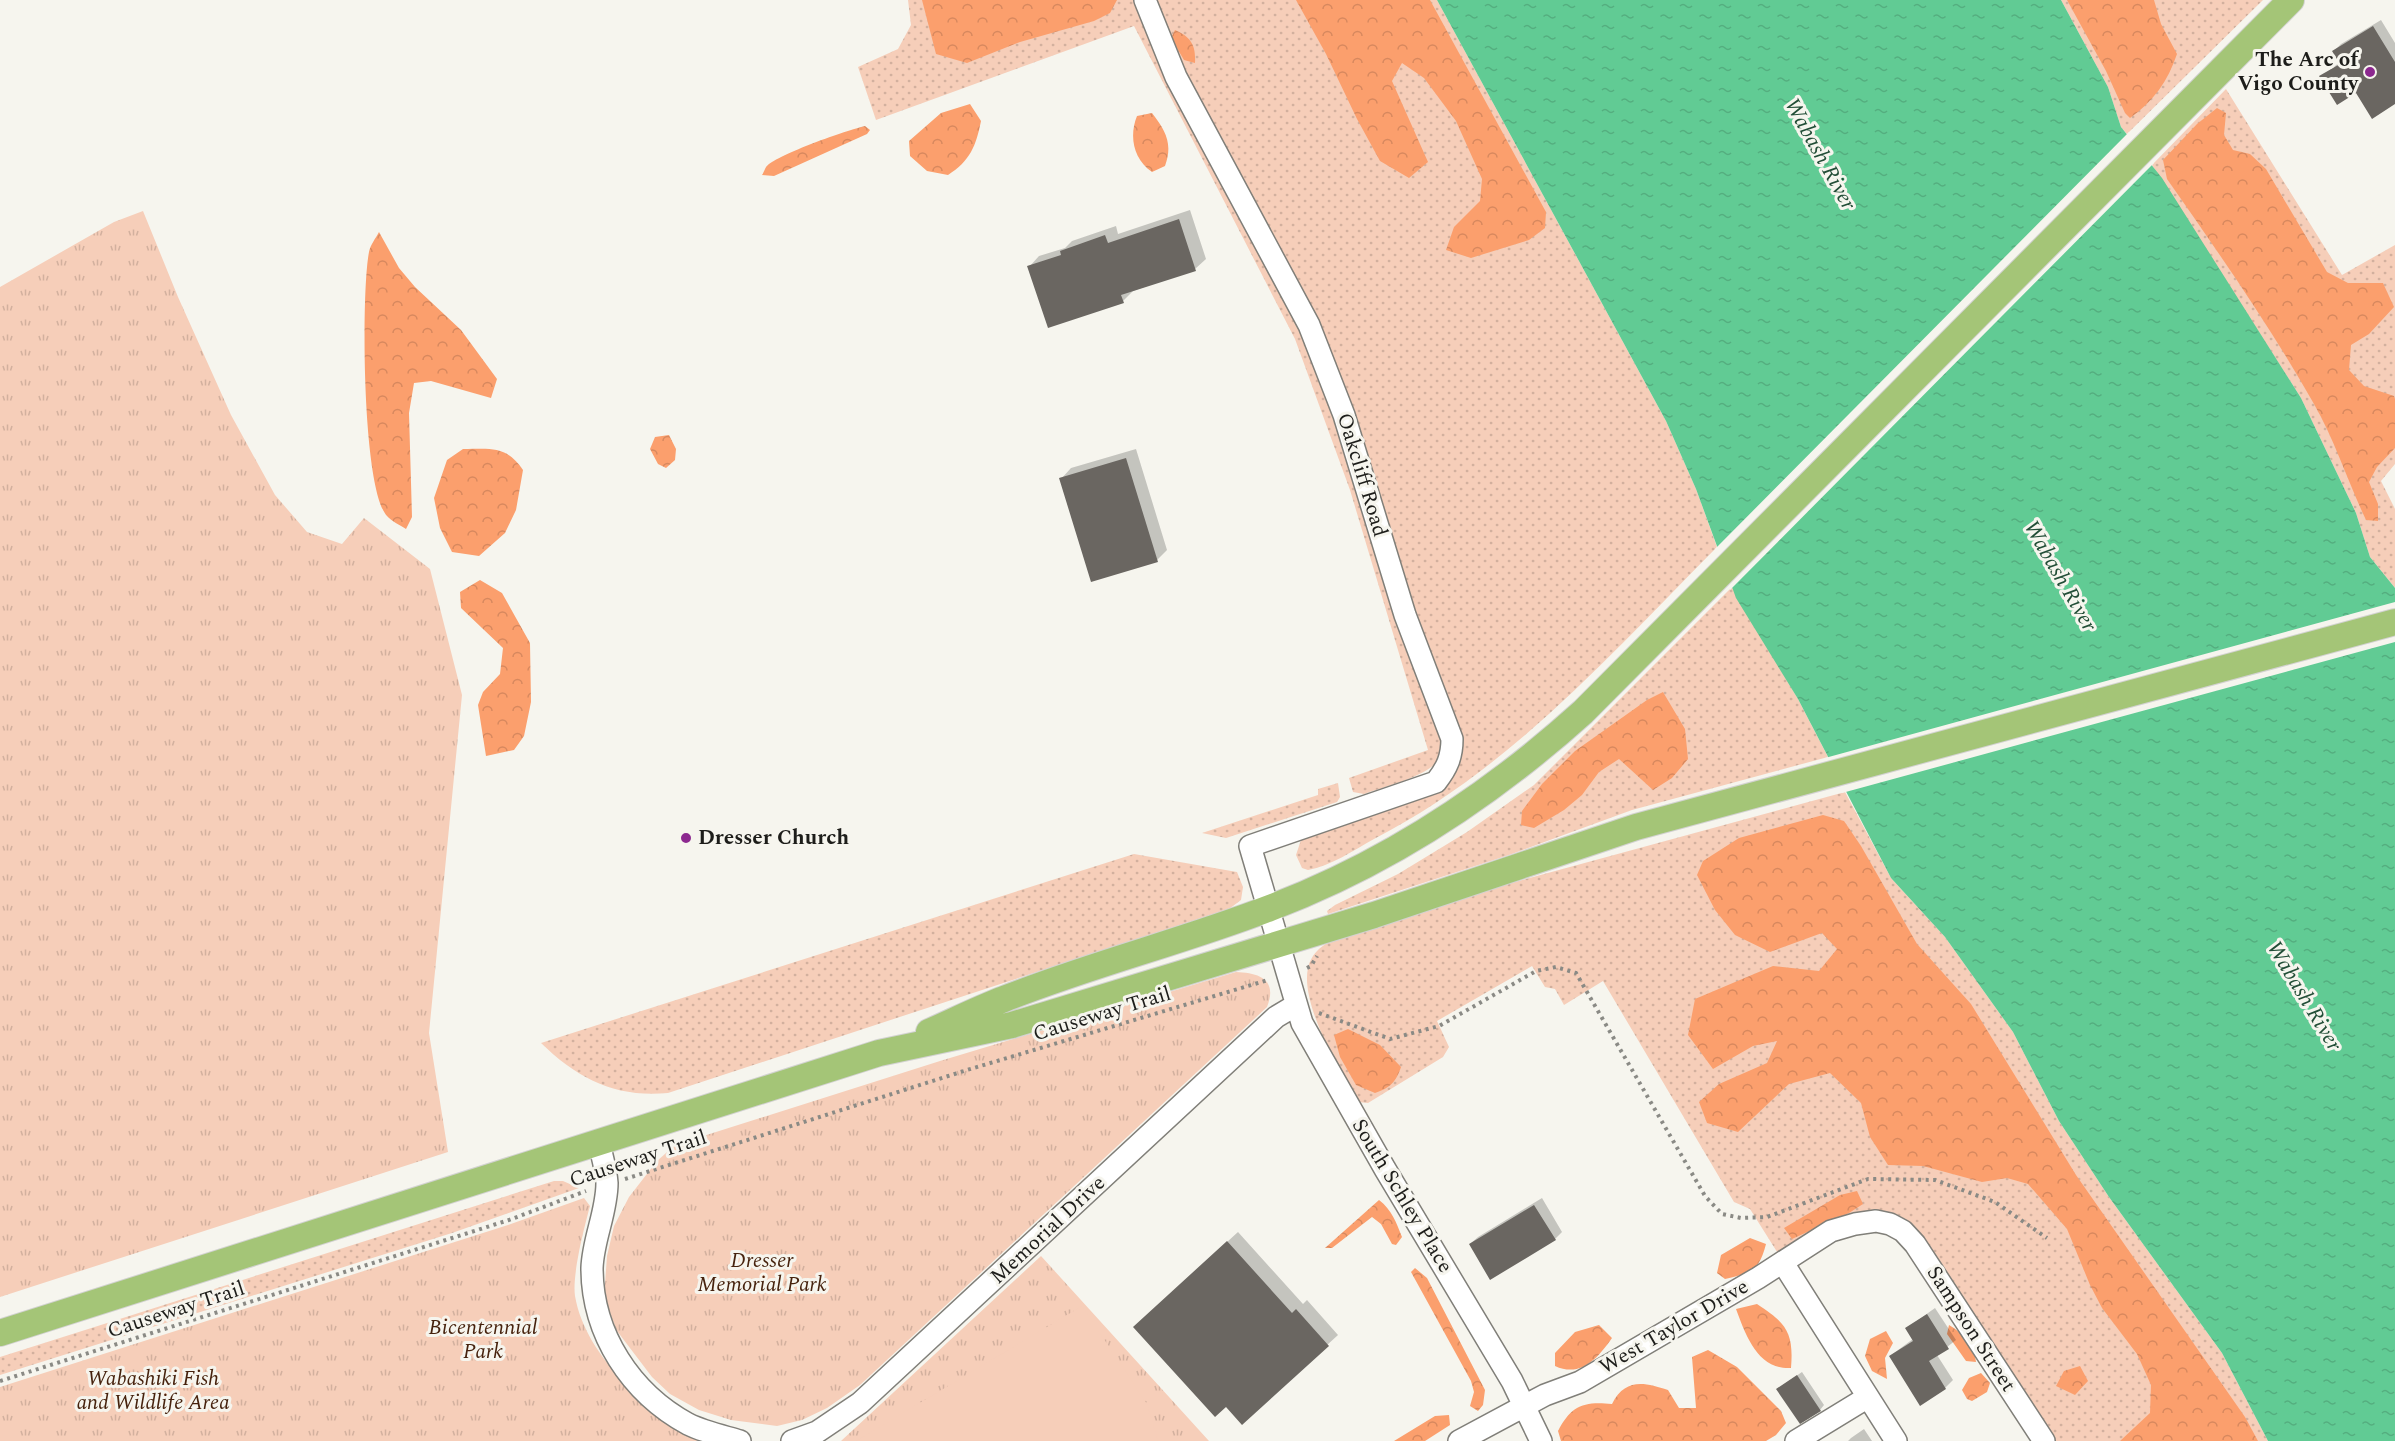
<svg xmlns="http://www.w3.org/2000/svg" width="2395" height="1441" font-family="Spectral,serif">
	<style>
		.grass { fill: url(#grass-dots) }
		.forest { fill: url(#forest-crowns) }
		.park { fill: url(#park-tufts) }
		.pitch { fill: #f6ceb9 }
		.water { fill: url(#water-ripples) }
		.pier { fill: #f6f5ee }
		.shadow { fill: #0003 }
		.building { fill: #6a6661 }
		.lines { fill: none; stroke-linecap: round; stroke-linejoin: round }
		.minor-casing { stroke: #807f79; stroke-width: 24 }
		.major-casing { stroke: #d2d2d1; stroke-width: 28 }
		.path { stroke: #8a8a85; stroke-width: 4; stroke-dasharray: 3 4.5; stroke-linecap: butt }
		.minor { stroke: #fff; stroke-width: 21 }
		.major { stroke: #a4c577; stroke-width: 26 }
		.poi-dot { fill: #8c288f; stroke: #f6f5ee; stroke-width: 2 }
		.labels { text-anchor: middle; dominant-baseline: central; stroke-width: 6; stroke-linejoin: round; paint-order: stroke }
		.poi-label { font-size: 21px; font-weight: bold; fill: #1d1d1a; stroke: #f6f5ee; text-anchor: end }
		.street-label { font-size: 21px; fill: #1d1d1a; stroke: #f6f5ee }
		.park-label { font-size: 21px; font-style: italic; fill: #46220d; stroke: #f6f5ee }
		.water-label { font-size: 22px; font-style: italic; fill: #224e37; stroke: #f6f5ee }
	</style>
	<defs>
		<pattern id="grass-dots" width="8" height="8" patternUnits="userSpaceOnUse" patternTransform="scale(1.5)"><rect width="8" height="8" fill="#f6ceb9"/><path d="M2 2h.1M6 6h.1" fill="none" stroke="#d2b09e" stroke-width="1.8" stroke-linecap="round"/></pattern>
		<pattern id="forest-crowns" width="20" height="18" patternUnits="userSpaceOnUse" patternTransform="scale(1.5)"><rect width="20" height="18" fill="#fb9f6d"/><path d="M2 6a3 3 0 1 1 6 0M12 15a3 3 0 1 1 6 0" fill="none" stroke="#d7885e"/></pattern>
		<pattern id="park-tufts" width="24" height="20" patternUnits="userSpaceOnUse" patternTransform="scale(1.5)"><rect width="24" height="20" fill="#f6ceb9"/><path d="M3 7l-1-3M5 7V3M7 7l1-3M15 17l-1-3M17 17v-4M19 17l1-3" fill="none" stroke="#d2b09e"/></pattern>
		<pattern id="water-ripples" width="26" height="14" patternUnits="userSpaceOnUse" patternTransform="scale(1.5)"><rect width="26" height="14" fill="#61cb94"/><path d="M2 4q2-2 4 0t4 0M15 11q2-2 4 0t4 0" fill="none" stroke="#54ae7f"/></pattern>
	</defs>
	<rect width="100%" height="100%" fill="#f6f5ee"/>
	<!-- grass -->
	<path class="grass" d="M 908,0 L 1136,0 L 1300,325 L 1333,399 L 1440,732 C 1441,741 1443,752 1438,760 C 1427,777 1382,787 1364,794 L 1353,792 L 1349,778 L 1428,750 L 1350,490 L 1295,339 L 1134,26 L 876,120 L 858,67 L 898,49 L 911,25 Z
		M 1150,0 L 1437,0 L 1666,421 L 1696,489 L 1717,547 C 1611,654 1510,769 1374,839 C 1354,850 1331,866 1308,870 L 1302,868 L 1296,855 L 1301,840 L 1308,835 L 1426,797 L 1445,786 L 1458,769 L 1461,757 L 1459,738 L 1423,656 L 1352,417 L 1183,76 Z
		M 2061,0 L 2263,0 L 2127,134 L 2121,127 L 2108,87 Z
		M 2226,89 L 2342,275 L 2395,245 L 2395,464 L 2381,481 L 2395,509 L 2395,588 L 2370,557 L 2356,513 L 2301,398 L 2152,165 Z
		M 1732,587 L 1798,699 L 1828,757 L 1632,810 L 1509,855 L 1328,914 L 1327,911 L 1335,905 L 1398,874 L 1467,832 L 1534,785 Z
		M 1338,783 L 1340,797 L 1337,802 L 1226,838 L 1202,833 L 1318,795 L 1318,789 Z
		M 1845,792 L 1891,878 L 1945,937 L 2013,1032 L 2059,1121 L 2109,1197 L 2222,1353 L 2268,1441 L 2053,1441 L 1897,1221 L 1779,1255 L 1750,1209 L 1734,1202 L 1603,981 L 1564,1005 L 1555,989 L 1545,987 L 1532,966 L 1437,1021 L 1449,1047 L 1443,1057 L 1368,1103 L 1358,1102 C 1340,1073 1300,1003 1308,968 C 1311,955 1319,947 1331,941 L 1482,891 Z
		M 1134,854 L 1237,872 L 1243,887 L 1241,900 L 1229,909 L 668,1093 C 616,1098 578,1079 541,1043 Z
		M 554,1181 L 563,1181 L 579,1188 L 452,1233 L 0,1375 L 0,1357 Z"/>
	<!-- forest -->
	<path class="forest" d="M 922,0 L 1117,0 L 1110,13 L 1094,21 L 1020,42 L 967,63 L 936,54 Z
		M 1296,0 L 1430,0 L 1546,212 L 1545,228 L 1529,240 L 1471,258 L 1446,250 L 1454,227 L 1480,201 L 1482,179 L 1456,121 L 1424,78 L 1402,63 L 1392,81 L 1428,162 L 1409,178 L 1380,161 L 1357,119 L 1326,54 Z
		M 2067,0 L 2154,0 L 2161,24 L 2177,54 C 2168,81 2153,102 2130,118 L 2125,113 L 2106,71 Z
		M 1175,30 C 1191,37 1196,45 1195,63 L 1184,60 L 1171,38 Z
		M 970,104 L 981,121 C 976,146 970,161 948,175 L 927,171 L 910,156 L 909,141 L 941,113 Z
		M 2217,108 L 2226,113 L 2224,135 L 2233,150 L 2250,154 L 2266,169 L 2327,272 L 2348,283 L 2383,283 L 2394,307 L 2369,334 L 2351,345 L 2349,370 L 2364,386 L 2394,396 L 2395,399 L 2395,448 L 2377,467 L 2369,482 L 2378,504 L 2378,521 L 2366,520 C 2348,482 2335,441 2314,404 C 2270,326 2218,252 2167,179 L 2163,160 L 2197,124 Z
		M 1152,113 C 1166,131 1173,144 1165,166 L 1152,172 C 1133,159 1129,136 1137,116 Z
		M 865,126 L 870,130 L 867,134 L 774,176 L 762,175 C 763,174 766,166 767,166 C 779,154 847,130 865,126 Z
		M 379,232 L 399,268 L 415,287 L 461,330 L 497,379 L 491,398 L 431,381 L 414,383 L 409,413 L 412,517 L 406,529 C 400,525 391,521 387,516 C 362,489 361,293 369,252 C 370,245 376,238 379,232 Z
		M 669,435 L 676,449 L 675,460 L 666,468 L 658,464 L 650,449 L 655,437 Z
		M 463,449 C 491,449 506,445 523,470 L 516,510 L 505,533 L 479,556 L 452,552 L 440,528 L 434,498 L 447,460 Z
		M 480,580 L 502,593 L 530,643 L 531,702 L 524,736 L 514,750 L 486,756 L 478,705 L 483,692 L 500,674 L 503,648 L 461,608 L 460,592 Z
		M 1663,692 L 1685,729 L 1688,759 L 1672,778 L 1653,790 L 1619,759 L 1599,772 L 1582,795 L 1564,810 L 1534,828 L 1521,825 L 1522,811 L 1542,784 L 1575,751 L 1647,700 Z
		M 1823,815 L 1844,821 L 1861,846 L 1917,944 L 1971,1004 L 2076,1175 L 2245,1417 L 2258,1441 L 2120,1441 L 2150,1413 L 2151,1385 L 2137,1354 L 2102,1308 L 2090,1285 L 2067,1229 L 2028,1184 L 2007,1178 L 1982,1182 L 1923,1166 L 1888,1165 L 1870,1137 L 1861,1103 L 1830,1073 L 1789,1084 L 1738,1132 L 1707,1123 L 1699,1102 L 1719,1084 L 1767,1063 L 1777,1041 L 1753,1046 L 1713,1069 L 1688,1035 L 1695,999 L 1773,966 L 1819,971 L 1837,949 L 1822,933 L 1770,952 L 1735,935 L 1715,910 L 1697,875 L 1703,861 L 1739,838 Z
		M 1348,1029 L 1380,1045 L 1401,1067 C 1396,1082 1390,1088 1375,1093 L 1356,1085 L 1340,1057 L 1334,1035 Z
		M 1857,1191 L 1863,1204 L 1849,1213 L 1792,1239 L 1784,1228 L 1840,1195 Z
		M 1379,1200 C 1392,1210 1396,1222 1402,1237 L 1396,1245 L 1392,1244 L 1381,1224 L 1372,1217 L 1332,1248 L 1325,1248 Z
		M 1750,1238 L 1766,1244 C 1759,1271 1751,1273 1725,1279 L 1717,1273 L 1721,1255 Z
		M 1415,1268 L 1427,1278 L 1485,1390 L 1483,1405 L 1478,1411 L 1470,1406 L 1474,1392 L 1471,1381 L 1411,1272 Z
		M 1757,1304 C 1786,1323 1794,1332 1791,1368 C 1758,1370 1746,1336 1736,1309 Z
		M 1599,1325 L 1612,1338 C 1598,1358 1581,1378 1555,1366 L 1555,1353 L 1575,1332 Z
		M 1949,1325 C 1962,1332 1975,1347 1976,1362 L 1966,1361 L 1947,1334 Z
		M 1886,1331 L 1893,1343 L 1885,1358 L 1887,1379 L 1872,1371 L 1865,1356 L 1870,1339 Z
		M 1708,1350 L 1737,1367 L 1781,1411 L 1786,1423 L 1776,1435 L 1766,1441 L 1561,1441 L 1558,1431 C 1571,1406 1583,1401 1612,1404 C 1625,1378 1644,1382 1668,1390 L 1679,1408 L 1696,1408 L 1692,1357 Z
		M 2080,1366 L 2088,1381 L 2075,1395 L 2056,1386 L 2064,1371 Z
		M 1981,1373 L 1990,1383 L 1987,1392 L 1972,1401 L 1967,1399 L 1962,1390 L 1969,1378 Z
		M 1449,1415 L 1450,1425 L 1425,1441 L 1394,1441 L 1435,1416 Z"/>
	<!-- park -->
	<path class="park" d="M 143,211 L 178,297 L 231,415 L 275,495 L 307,532 L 342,544 L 364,518 L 430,569 L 462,695 L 429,1033 L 448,1152 L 0,1297 L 0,287 L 114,222 Z
		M 1236,972 C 1259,973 1278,979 1267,1007 L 860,1385 L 827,1408 L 802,1420 L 777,1426 L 731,1420 L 699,1410 L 670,1394 L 652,1377 L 617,1331 L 604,1298 L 607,1256 L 614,1226 L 629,1197 L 657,1161 L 675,1145 L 940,1061 Z
		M 584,1198 L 590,1206 C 584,1228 572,1275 575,1296 C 586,1359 650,1410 701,1441 L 0,1441 L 0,1387 L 508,1225 Z
		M 1041,1256 L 1209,1441 L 841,1441 Z"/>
	<!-- pitch -->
	<path class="pitch" d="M 1082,1306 L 1147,1404 L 1158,1441 L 856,1441 Z"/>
	<!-- water -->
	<path class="water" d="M 1437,0 L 2061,0 L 2108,87 L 2121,127 L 2162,178 L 2301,398 L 2356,513 L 2370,557 L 2395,588 L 2395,1441 L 2268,1441 L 2222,1353 L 2109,1197 L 2059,1121 L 2013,1032 L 1945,937 L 1891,878 L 1798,699 L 1736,598 L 1696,489 L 1666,421 Z"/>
	<!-- pier -->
	<path class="pier" d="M 2129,132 L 2154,163 L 1730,590 L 1715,549 Z
		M 2395,602 L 2395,642 L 1842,793 L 1825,758 Z"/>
	<!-- shadow -->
	<path class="shadow" d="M 2381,20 L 2395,43 L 2395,102 L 2321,77 L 2340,62 L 2334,51 L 2341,44 Z
		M 1190,210 L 1206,259 L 1195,269 L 1133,291 L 1123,301 L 1029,267 L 1039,256 L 1065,248 L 1072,241 L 1116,226 L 1118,234 Z
		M 1136,449 L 1167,550 L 1157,560 L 1061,479 L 1071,468 Z
		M 1542,1198 L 1562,1232 L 1555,1239 L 1470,1244 L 1478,1237 Z
		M 1238,1232 L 1303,1304 L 1307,1300 L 1338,1335 L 1242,1423 L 1145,1317 Z
		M 1935,1308 L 1956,1340 L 1937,1355 L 1953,1380 L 1945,1388 L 1890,1356 L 1913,1339 L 1907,1328 Z
		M 1802,1372 L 1824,1405 L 1820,1410 L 1783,1385 Z
		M 1864,1429 L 1872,1441 L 1848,1441 L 1851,1438 Z"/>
	<!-- building -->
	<path class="building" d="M 2373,26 L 2395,62 L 2395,104 L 2372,119 L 2356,93 L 2337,105 L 2319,76 L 2340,64 L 2332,51 Z
		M 1179,219 L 1196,271 L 1121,295 L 1124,303 L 1048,328 L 1027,266 L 1061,255 L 1060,251 L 1105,235 L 1108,243 Z
		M 1126,458 L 1158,562 L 1091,582 L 1059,478 Z
		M 1534,1205 L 1556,1240 L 1490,1280 L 1469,1244 Z
		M 1227,1241 L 1292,1313 L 1296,1309 L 1329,1346 L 1242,1425 L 1226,1407 L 1215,1417 L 1133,1327 Z
		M 1927,1314 L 1949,1349 L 1929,1361 L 1946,1389 L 1920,1406 L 1889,1356 L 1913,1341 L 1905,1328 Z
		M 1797,1375 L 1821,1411 L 1800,1424 L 1776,1389 Z"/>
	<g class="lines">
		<defs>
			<path id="minor" d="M 1145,0 L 1176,77 L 1309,325 L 1344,415 L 1405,615 L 1452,739 C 1452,757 1447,768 1436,782 L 1250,846 L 1302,1023 L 1385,1169 L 1512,1381 L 1541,1441
				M 599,1143 C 602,1156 606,1169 607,1183 C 607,1212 593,1239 592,1268 C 592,1334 631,1393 688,1424 C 704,1432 723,1436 740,1441
				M 1783,1263 L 1896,1441
				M 792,1441 L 817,1432 L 860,1403 L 1276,1017 L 1296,1005
				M 1459,1441 L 1545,1395 L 1580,1382 L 1758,1278 L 1831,1231 L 1855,1224 L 1876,1221 L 1890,1224 L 1903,1231 L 1915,1244 L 2044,1441
				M 1796,1441 L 1868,1397"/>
			<path id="major" d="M 929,1032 C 954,1021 978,1009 1004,999 C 1091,964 1182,942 1270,908 C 1386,864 1491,795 1583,712 L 2291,0
				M 0,1333 L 879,1053 L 1012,1025 L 1374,915 L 1636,827 L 2395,622"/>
		</defs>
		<!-- minor casing -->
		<use href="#minor" class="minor-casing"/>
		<!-- major casing -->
		<use href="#major" class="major-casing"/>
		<!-- path -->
		<path class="path" d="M 1307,968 L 1311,966 L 1317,956
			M 1319,1013 L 1390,1039 L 1439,1026 L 1536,971 L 1556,967 L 1576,973 L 1705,1196 L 1722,1214 L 1741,1218 L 1767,1217 L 1868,1179 L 1935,1180 L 1995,1202 L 2047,1238
			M 625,1179 L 967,1070 L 1268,980
			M 0,1381 L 509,1220 L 586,1191"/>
		<!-- minor -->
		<use href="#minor" class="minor"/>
		<!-- major -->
		<use href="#major" class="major"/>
	</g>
	<!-- markers -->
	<g class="poi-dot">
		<circle cx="2370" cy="72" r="6"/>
		<circle cx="686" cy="838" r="6"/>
	</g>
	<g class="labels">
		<!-- poi labels -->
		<g class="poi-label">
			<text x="2358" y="60">The Arc of<tspan x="2358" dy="24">Vigo County</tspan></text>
			<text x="698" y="838" text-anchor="start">Dresser Church</text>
		</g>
		<!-- street labels -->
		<g class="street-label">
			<text transform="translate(1362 475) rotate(73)">Oakcliff Road</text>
			<text transform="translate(1102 1014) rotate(-17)">Causeway Trail</text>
			<text transform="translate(638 1159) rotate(-18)">Causeway Trail</text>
			<text transform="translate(1402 1196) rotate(59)">South Schley Place</text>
			<text transform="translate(1048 1230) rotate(-43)">Memorial Drive</text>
			<text transform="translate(176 1310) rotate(-18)">Causeway Trail</text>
			<text transform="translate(1674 1327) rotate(-30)">West Taylor Drive</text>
			<text transform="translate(1971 1329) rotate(57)">Sampson Street</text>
		</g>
		<!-- park labels -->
		<g class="park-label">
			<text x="762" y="1261">Dresser<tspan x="762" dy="24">Memorial Park</tspan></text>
			<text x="483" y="1328">Bicentennial<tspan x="483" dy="24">Park</tspan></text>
			<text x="153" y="1379">Wabashiki Fish<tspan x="153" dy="24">and Wildlife Area</tspan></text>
		</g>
		<!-- water labels -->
		<g class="water-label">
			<text transform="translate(1820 154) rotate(61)">Wabash River</text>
			<text transform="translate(2060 576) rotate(60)">Wabash River</text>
			<text transform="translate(2304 996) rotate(59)">Wabash River</text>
		</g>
	</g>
</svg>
